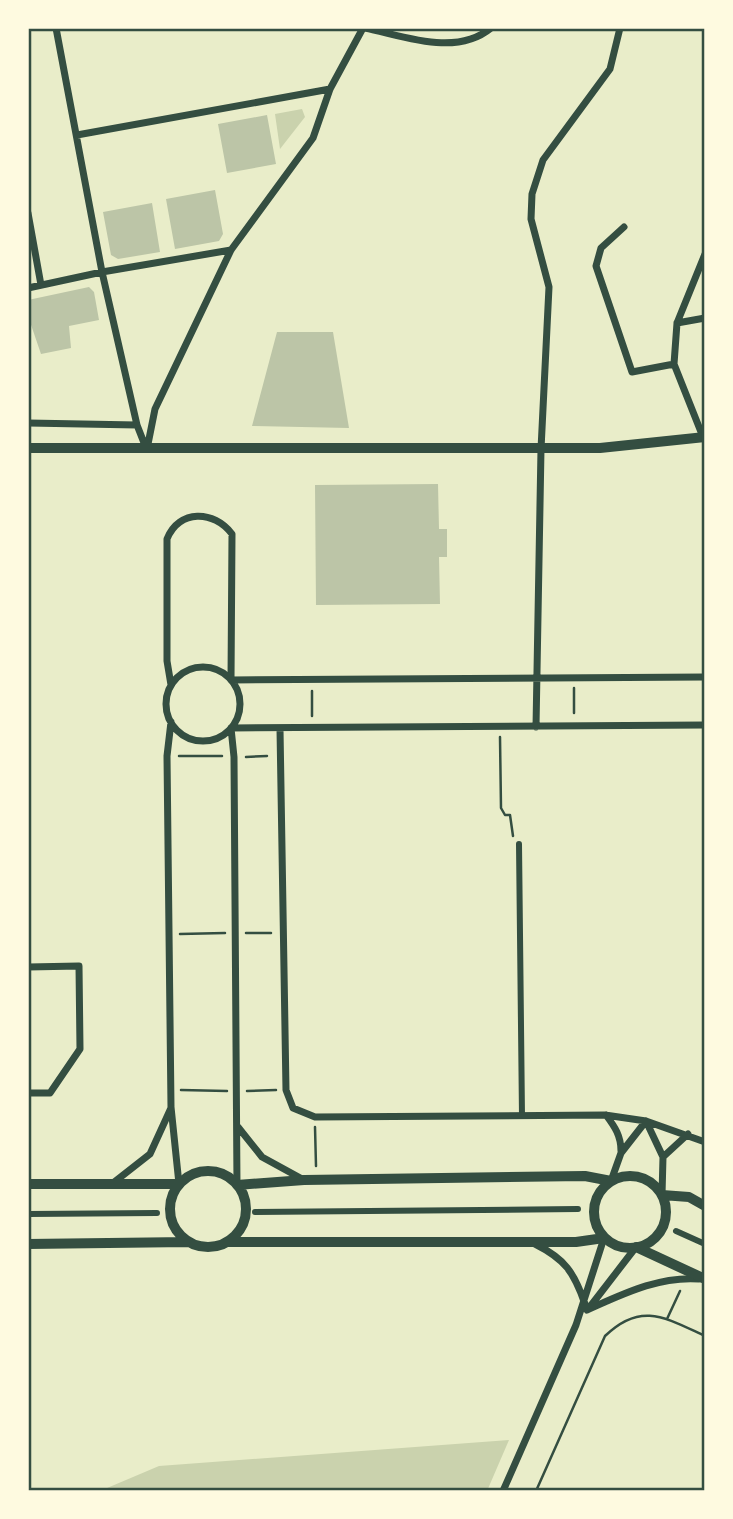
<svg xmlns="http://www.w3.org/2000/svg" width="733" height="1519" font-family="Overpass,sans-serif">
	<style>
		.green { fill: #cad2ad }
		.building { fill: #bcc5a7 }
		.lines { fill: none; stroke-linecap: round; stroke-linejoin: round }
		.path { stroke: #344e41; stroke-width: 2.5 }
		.pedestrian { stroke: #344e41; stroke-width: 6 }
		.minor { stroke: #344e41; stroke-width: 7 }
		.tertiary { stroke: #344e41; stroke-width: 10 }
		.secondary { stroke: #344e41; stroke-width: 10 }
		.neatline { fill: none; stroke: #344e41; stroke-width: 2.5 }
	</style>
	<rect width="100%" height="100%" fill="#e9edc9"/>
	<!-- green -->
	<path class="green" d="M 302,109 L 305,117 L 280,149 L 275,114 Z
		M 509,1440 L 487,1491 L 100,1491 L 159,1466 Z"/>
	<!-- building -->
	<path class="building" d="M 267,115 L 276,164 L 227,173 L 218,124 Z
		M 215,190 L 223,234 L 219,241 L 175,249 L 166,199 Z
		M 152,203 L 160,252 L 118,259 L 111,255 L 103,212 Z
		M 89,287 L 94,292 L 99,320 L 69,326 L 71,348 L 41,354 L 28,316 L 28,300 Z
		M 277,332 L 333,332 L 349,428 L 252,426 Z
		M 438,484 L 439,529 L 447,529 L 447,557 L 439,557 L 440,604 L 316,605 L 315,485 Z"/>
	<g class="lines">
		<!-- path -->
		<path class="path" d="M 574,713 L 574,688
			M 312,716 L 312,691
			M 500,737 L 501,808 L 505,815 L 510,815 L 513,836
			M 179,756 L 222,756
			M 246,757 L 267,756
			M 246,933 L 271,933
			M 180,934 L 225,933
			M 181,1090 L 227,1091
			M 247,1091 L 276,1090
			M 315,1127 L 316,1166
			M 667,1319 L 680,1291
			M 536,1491 L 605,1336 C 641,1301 666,1318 705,1336"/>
		<!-- pedestrian -->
		<path class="pedestrian" d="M 519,844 L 522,1116
			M 255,1212 L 578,1209
			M 28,1214 L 157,1213
			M 676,1231 L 705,1244"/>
		<!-- minor -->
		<path class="minor" d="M 56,28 L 102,272 L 137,425 L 146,448
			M 365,28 C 404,36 456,57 491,28
			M 77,135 L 330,89
			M 28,213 L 41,285
			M 624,227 L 601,248 L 596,266 L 632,372 L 674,364
			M 28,288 L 102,272 L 231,250
			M 677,323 L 705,318
			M 28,423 L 137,425
			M 703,437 L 674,364 L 677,323 L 705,254
			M 147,449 L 155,409 L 231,250 L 313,138 L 330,89 L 363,28
			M166 704a37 37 0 1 1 74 0a37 37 0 1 1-74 0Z
			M 171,685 L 167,661 L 167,539 C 179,509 214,510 232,534 L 231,680 L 705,677
			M 171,722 L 167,756 L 171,1107 L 179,1184
			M 536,727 L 541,449 L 549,287 L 531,219 L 532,194 L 543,160 L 610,69 L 620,28
			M 280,729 L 286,1090 L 293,1108 L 315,1117 L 605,1115 L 646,1121 L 705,1142
			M 28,967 L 79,966 L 80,1049 L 50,1093 L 28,1093
			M 606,1115 C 615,1127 621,1136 621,1151
			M 238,1127 L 262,1157 L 304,1180
			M 663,1157 L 688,1134
			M 611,1181 L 621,1153 L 646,1121 L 663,1157 L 662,1195
			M 113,1183 L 150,1154 L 171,1108
			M 237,1185 L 234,757 L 231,728 L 705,725
			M 535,1244 C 565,1259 574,1272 585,1304
			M 589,1308 L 636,1247
			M 587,1310 C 623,1294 659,1276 699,1279
			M 503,1491 L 576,1325 L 604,1238"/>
		<!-- tertiary -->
		<path class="tertiary" d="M170 1209a38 38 0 1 1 76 0a38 38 0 1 1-76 0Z
			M594 1212a36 36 0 1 1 72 0a36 36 0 1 1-72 0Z
			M 28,1184 L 179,1184
			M 237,1185 L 304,1180 L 585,1176 L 611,1181
			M 662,1195 L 689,1197 L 705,1206
			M 227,1242 L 576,1242 L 604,1238
			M 28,1244 L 188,1242
			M 636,1247 L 705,1279"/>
		<!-- secondary -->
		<path class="secondary" d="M 28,448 L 600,448 L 705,437"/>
	</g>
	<!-- border -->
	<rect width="733" height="1519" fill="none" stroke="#fefae0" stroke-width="60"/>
	<rect x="30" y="30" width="673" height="1459" class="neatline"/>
</svg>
